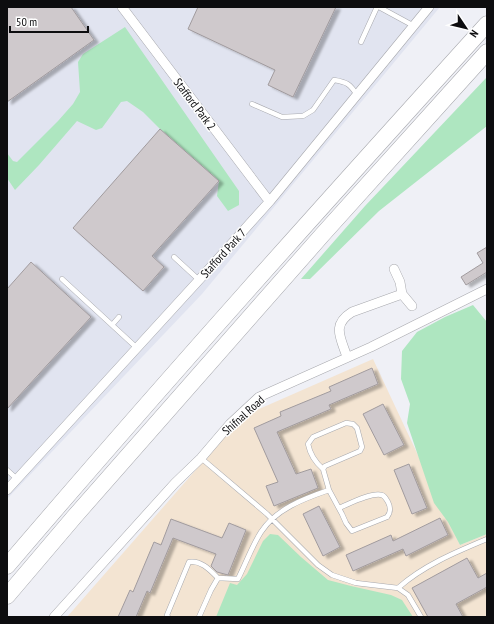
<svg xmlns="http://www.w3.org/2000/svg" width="494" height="624" font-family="'PT Sans Narrow',sans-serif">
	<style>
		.built { fill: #e1e4f0 }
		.education { fill: #f3e4d2 }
		.green { fill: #aee6c0 }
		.building { fill: #cfc9cc; stroke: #a19b9e; filter: url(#shadow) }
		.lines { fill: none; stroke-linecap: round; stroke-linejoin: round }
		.service-casing { stroke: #a7a8ad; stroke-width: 5.5 }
		.minor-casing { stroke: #a7a8ad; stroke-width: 10 }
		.motorway-casing { stroke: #a7a8ad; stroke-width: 17 }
		.service { stroke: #fff; stroke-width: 4.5 }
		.minor { stroke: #fff; stroke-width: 9 }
		.motorway { stroke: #fff; stroke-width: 16 }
		.labels { text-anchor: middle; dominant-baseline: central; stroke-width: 3; stroke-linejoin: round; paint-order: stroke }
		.street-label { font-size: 12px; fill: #0d0d0f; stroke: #fefefe }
	</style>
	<defs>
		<filter id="shadow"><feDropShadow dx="4.5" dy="2.5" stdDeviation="1" flood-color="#0004"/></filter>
	</defs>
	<rect width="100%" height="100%" fill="#eff0f6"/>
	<!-- built -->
	<path class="built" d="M 7,7 L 440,7 L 202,294 L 7,499 Z"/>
	<!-- education -->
	<path class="education" d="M 373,359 L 460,545 L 487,534 L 487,617 L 67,617 L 243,416 Z"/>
	<!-- green -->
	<path class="green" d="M 125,27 L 239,191 L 239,205 L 228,211 L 217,196 L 219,181 L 160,129 L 143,112 L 127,101 L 121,102 L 102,128 L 96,130 L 77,121 L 39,165 L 15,190 L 7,178 L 7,153 L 13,161 L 17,162 L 58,121 L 73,104 L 80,92 L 78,62 L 83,54 Z
		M 487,77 L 487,126 L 379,211 L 310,279 L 301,279 L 365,206 Z
		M 473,305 L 487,322 L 487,534 L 460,545 L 448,522 L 434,503 L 407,423 L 410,404 L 401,379 L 402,351 L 417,332 L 445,317 Z
		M 270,534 L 278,535 L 301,557 L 328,580 L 351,586 L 391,595 L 402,600 L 413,617 L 216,617 L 230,583 L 237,585 L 247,574 L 263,541 Z"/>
	<!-- building -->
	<path class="building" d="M 7,7 L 71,7 L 94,40 L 7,102 Z
		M 198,7 L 336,7 L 293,97 L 268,85 L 275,70 L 188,29 Z
		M 160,129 L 219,181 L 152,256 L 164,267 L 143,291 L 73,228 Z
		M 487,247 L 487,272 L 466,285 L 461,277 L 483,263 L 477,253 Z
		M 31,262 L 91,317 L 7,409 L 7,289 Z
		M 372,368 L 378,384 L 329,405 L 331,409 L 277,432 L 296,474 L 311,469 L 318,488 L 274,506 L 266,486 L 278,482 L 254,428 L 281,416 L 280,412 L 331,391 L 329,387 Z
		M 383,404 L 404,445 L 384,455 L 363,414 Z
		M 409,464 L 427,508 L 412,514 L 394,470 Z
		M 319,506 L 340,547 L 323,556 L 303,514 Z
		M 440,518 L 448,535 L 406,556 L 403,549 L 353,571 L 346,555 L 391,535 L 393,541 Z
		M 171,519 L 222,538 L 229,523 L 246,530 L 228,575 L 217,572 L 211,566 L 216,554 L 173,538 L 150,593 L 147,591 L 136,617 L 118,617 L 130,590 L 133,592 L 154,542 L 161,545 Z
		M 467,558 L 478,578 L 487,573 L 487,587 L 456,604 L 463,617 L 428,617 L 412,588 Z"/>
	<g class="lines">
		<defs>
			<path id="service" d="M 379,7 L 414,26
				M 361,42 L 377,7
				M 252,104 L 282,117 L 303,116 L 313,110 L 334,80 C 347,82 350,84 357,95
				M 174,257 L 199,280
				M 62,279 L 137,348
				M 112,325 L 119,317
				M 201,458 L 267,514 L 318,565 L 332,575 L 356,583 L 398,588 L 408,595 L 421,617
				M 7,470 L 17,479
				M 329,490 L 342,514 L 346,523 L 352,531 L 387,517 C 391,512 391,508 388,502 C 386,499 385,496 382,495 C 371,492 349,504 339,508
				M 398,588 C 424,565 456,552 487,539
				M 168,617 L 167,615 L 189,562 C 201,560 210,570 218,578 L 238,579 C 246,563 252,546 261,532 C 276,509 303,499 329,490 L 323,469 L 325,466 L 360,451 L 362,447 L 357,428 L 353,424 L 346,423 L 313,437 L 308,444 C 310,454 315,462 323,469
				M 199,617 L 211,590 L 218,578"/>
			<path id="minor" d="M 122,7 L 266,197 L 270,201
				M 394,269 L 400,282 L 402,294 L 412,306
				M 347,357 C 341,338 331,325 352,312 L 402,294
				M 7,490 L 199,280 L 270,201 L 429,7
				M 54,617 L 175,483 L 201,458 L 230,424 L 259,397 L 371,347 L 487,289"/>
			<path id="motorway" d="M 7,566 C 164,382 325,203 487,24
				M 7,596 L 75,516 L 323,234 L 487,52"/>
		</defs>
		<!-- service casing -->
		<use href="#service" class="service-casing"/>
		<!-- minor casing -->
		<use href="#minor" class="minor-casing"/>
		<!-- motorway casing -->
		<use href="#motorway" class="motorway-casing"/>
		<!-- service -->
		<use href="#service" class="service"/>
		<!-- minor -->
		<use href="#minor" class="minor"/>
		<!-- motorway -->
		<use href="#motorway" class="motorway"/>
	</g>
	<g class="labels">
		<!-- street labels -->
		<g class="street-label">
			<text transform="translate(195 104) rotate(53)">Stafford Park 2</text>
			<text transform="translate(223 253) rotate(-48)">Stafford Park 7</text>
			<text transform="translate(243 415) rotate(-42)">Shifnal Road</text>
		</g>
	</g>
	<!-- border -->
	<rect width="494" height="624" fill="none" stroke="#0d0d0f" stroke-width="16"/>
	<!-- north arrow -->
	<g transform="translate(466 28) rotate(125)" stroke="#fefefe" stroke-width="3" paint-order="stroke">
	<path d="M0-3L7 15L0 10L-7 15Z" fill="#0d0d0f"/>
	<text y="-6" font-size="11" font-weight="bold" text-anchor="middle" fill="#0d0d0f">N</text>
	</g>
	<!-- scale -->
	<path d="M10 26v6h78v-6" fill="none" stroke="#0d0d0f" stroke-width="2"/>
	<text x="16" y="26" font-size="12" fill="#0d0d0f" stroke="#fefefe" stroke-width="3" paint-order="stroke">50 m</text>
</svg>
